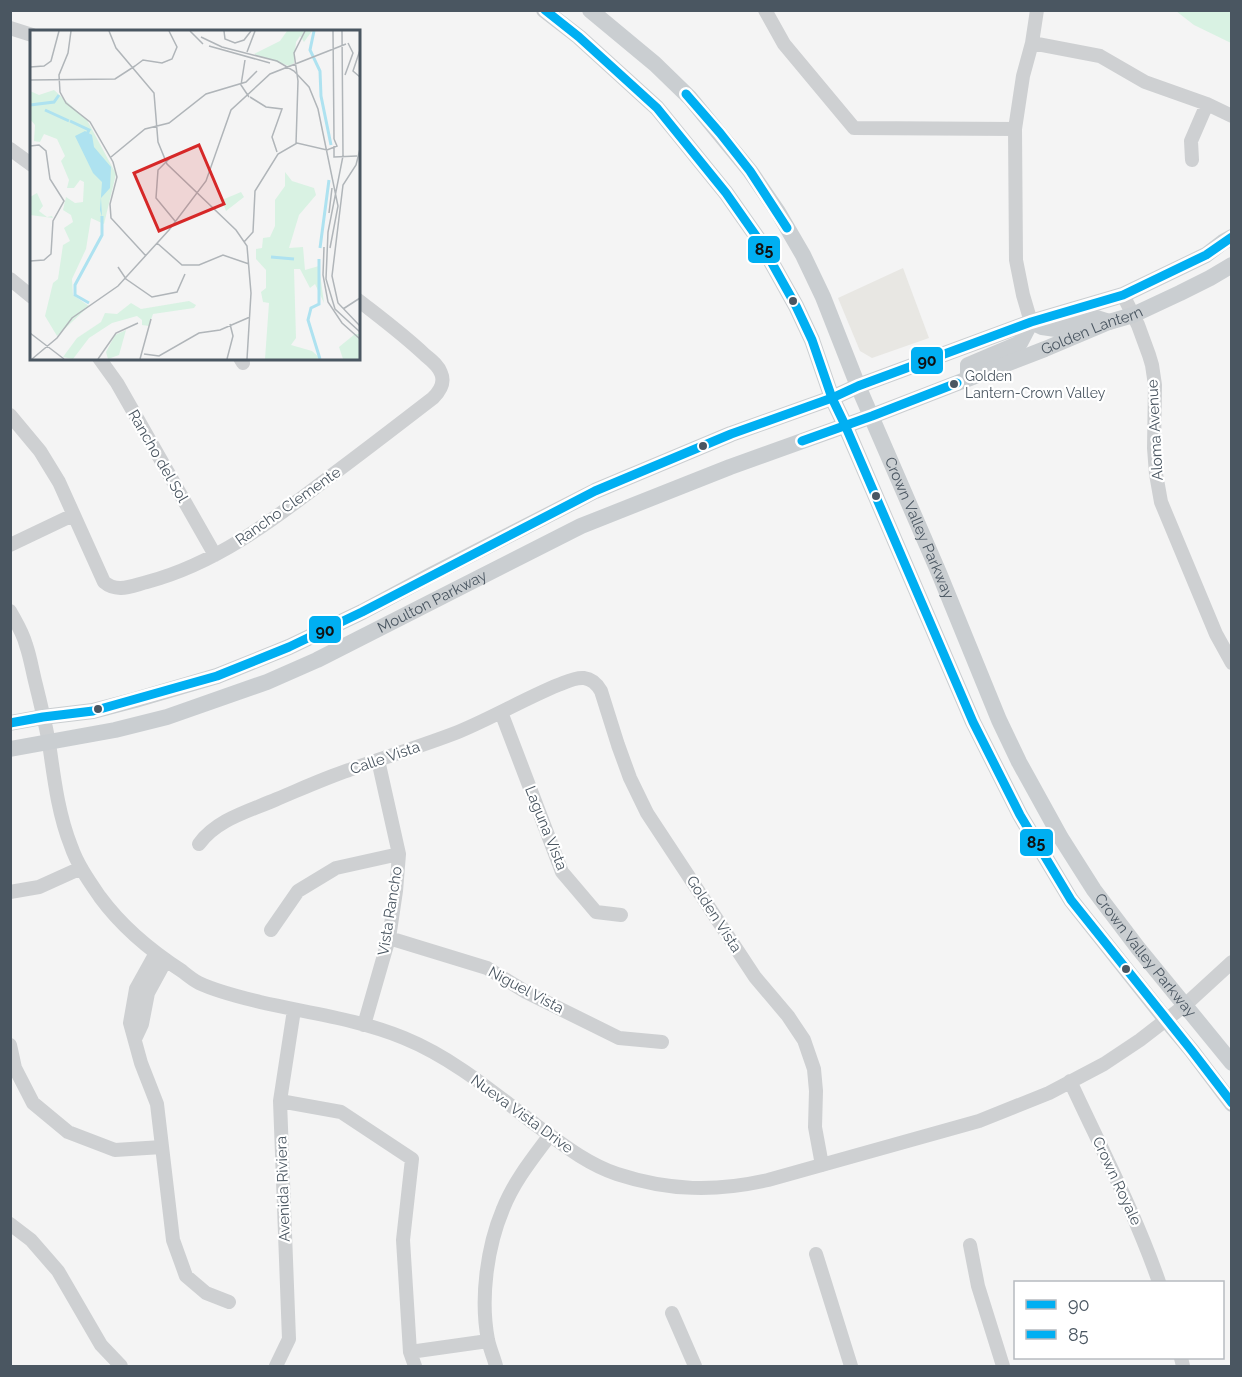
<svg xmlns="http://www.w3.org/2000/svg" width="1242" height="1377" font-family="Raleway,sans-serif">
	<style>
		.commercial { fill: #e8e7e3 }
		.green { fill: #d9f2e3 }
		.lines { fill: none; stroke-linecap: round; stroke-linejoin: round }
		.minor { stroke: #ced0d2; stroke-width: 14 }
		.major { stroke: #caced1; stroke-width: 16 }
		.bus-1-casing { stroke: #fff; stroke-width: 14 }
		.bus-2-casing { stroke: #fff; stroke-width: 14 }
		.bus-1 { stroke: #00aff2; stroke-width: 9 }
		.bus-2 { stroke: #00aff2; stroke-width: 9 }
		.bus-dot { fill: #4a5661; stroke: #fff; stroke-width: 2 }
		.labels { text-anchor: middle; dominant-baseline: central; stroke-width: 4.5; stroke-linejoin: round; paint-order: stroke }
		.bus-label { font-size: 14px; fill: #4a5661; stroke: #fff; text-anchor: start }
		.street-label { font-size: 15px; fill: #4a5661; stroke: #fff }
		.inset-river { fill: none; stroke: #aee2f0; stroke-width: 3 }
		.inset-road { fill: none; stroke: #b0b5b9; stroke-width: 1.5 }
		.view { fill: #d62828; fill-opacity: 0.15; stroke: #d62828; stroke-width: 3 }
		.inset-edge { fill: none; stroke: #4a5661; stroke-width: 3 }
		.line-badge { stroke: #fff; stroke-width: 2 }
		.pale-badge-label { font-size: 16px; text-anchor: middle; font-weight: bold; fill: #111 }
	</style>
	<rect width="100%" height="100%" fill="#f4f4f4"/>
	<!-- commercial -->
	<path class="commercial" d="M 903,268 L 929,338 L 872,358 L 860,351 L 838,298 Z"/>
	<!-- green -->
	<path class="green" d="M 1176,11 L 1231,11 L 1231,43 L 1194,25 Z"/>
	<g class="lines">
		<!-- minor -->
		<path class="minor" d="M 765,10 L 784,44 L 854,128 L 1015,129
			M 10,28 L 32,35
			M 1032,43 L 1100,56 L 1145,82 L 1207,104 L 1232,116
			M 10,149 L 32,165
			M 1192,160 L 1191,141 L 1207,104
			M 10,279 L 32,297
			M 1123,295 L 1138,325 L 1149,355 L 1152,365 L 1155,385 L 1154,448 L 1156,474 L 1161,502 L 1216,634 L 1232,663
			M 1031,322 L 1023,295 L 1016,260 L 1015,129 L 1023,76 L 1032,43 L 1037,10
			M 99,358 L 117,383 L 215,555
			M 240,358 L 243,363
			M 10,415 L 40,451 L 59,482 L 104,582 C 117,593 131,586 147,582 C 215,564 272,521 328,478 C 363,452 398,425 433,398 C 440,391 445,382 441,373 C 438,365 431,360 425,355 C 404,335 381,318 358,300
			M 10,545 L 73,515
			M 10,611 C 16,622 23,633 26,645 C 30,656 32,669 35,681 C 40,701 45,722 49,743 C 54,778 58,813 71,846 C 77,864 89,881 100,897 C 122,927 151,951 182,971 C 187,975 193,980 199,983 C 218,992 240,997 260,1002 C 308,1013 358,1019 404,1038 C 453,1058 494,1093 536,1125 C 562,1144 587,1164 617,1174 C 669,1191 716,1192 768,1180 L 979,1121 L 1049,1093 L 1104,1064 L 1140,1040 L 1184,1006 L 1232,962
			M 501,712 L 562,872 L 596,912 L 621,915
			M 199,844 C 217,819 250,811 277,799 C 301,789 325,778 349,770 C 385,757 422,746 458,732 C 492,718 524,699 558,685 C 566,682 575,677 584,678 C 592,679 597,684 601,691 L 618,745 L 630,778 L 647,813 L 755,977 L 788,1016 L 804,1040 L 814,1069 L 816,1091 L 815,1127 L 822,1165
			M 10,892 L 39,887 L 81,868
			M 271,930 L 298,891 L 336,868 L 399,854
			M 389,938 L 487,968 L 526,992 L 619,1038 L 662,1042
			M 156,953 L 136,989 L 130,1023 L 141,1063 L 157,1104 L 173,1240 L 186,1276 L 206,1293 L 229,1302
			M 364,1025 L 389,938 L 396,891 L 399,854 L 378,760
			M 135,1039 L 142,1024 L 148,993 L 166,960
			M 10,1045 L 15,1068 L 33,1103 L 68,1132 L 115,1150 L 162,1147
			M 1070,1081 C 1101,1148 1135,1213 1159,1282
			M 280,1101 L 341,1112 L 412,1159 L 403,1240 L 410,1352 L 415,1366
			M 10,1224 L 31,1240 L 58,1271 L 101,1345 L 121,1366
			M 970,1245 L 978,1286 L 1003,1366
			M 816,1254 L 851,1366
			M 672,1313 L 695,1366
			M 410,1352 L 488,1341
			M 1181,1358 L 1183,1366
			M 276,1366 L 289,1339 L 280,1101 L 294,1010
			M 496,1366 C 494,1358 490,1349 488,1340 C 480,1299 487,1247 503,1209 C 514,1181 533,1158 550,1135"/>
		<!-- major -->
		<g class="major">
			<path d="M 544,10 L 579,37 L 657,108 L 726,193 L 759,240 L 796,306 L 812,340 L 832,398 L 845,425 L 973,722 L 1020,815 L 1071,900 L 1167,1021 L 1192,1051 L 1232,1104"/>
			<path id="s1" d="M 590,10 L 655,64 L 690,98 L 750,171 L 778,212 L 803,255 L 823,297 L 858,386 L 939,573 L 999,720 L 1019,762 L 1061,838 L 1094,890 L 1138,948 L 1232,1063"/>
			<path d="M 1031,322 L 1042,327 L 1056,329 L 1093,317 L 1109,322"/>
			<path d="M 968,378 L 968,365 L 1020,343 L 1031,322"/>
			<path d="M 10,723 L 43,717 L 93,711 L 135,700 L 217,676 L 289,647 L 362,612 L 431,575 L 595,491 L 731,434 L 832,398 L 858,386 L 1031,322 L 1123,295 L 1206,255 L 1223,242 L 1232,237"/>
			<path id="s2" d="M 10,749 L 115,730 L 167,717 L 267,682 L 317,660 L 581,526 L 730,467 L 872,416 L 1045,349 L 1109,322 L 1133,315 L 1180,293 L 1210,278 L 1232,265"/>
		</g>
		<defs>
			<path id="bus-1" d="M 802,441 L 872,416 L 957,383
				M 10,723 L 43,717 L 93,711 L 217,676 L 289,647 L 362,612 L 595,491 L 731,434 L 832,398 L 858,386 L 1031,322 L 1123,295 L 1206,255 L 1232,237"/>
			<path id="bus-2" d="M 545,10 L 579,37 L 657,108 L 726,193 L 759,240 L 796,306 L 812,340 L 832,398 L 845,425 L 973,722 L 1020,815 L 1071,900 L 1192,1051 L 1232,1103
				M 686,94 L 720,133 L 750,171 L 787,228"/>
		</defs>
		<!-- bus-1 casing -->
		<use href="#bus-1" class="bus-1-casing"/>
		<!-- bus-2 casing -->
		<use href="#bus-2" class="bus-2-casing"/>
		<!-- bus-1 -->
		<use href="#bus-1" class="bus-1"/>
		<!-- bus-2 -->
		<use href="#bus-2" class="bus-2"/>
	</g>
	<!-- markers -->
	<g class="bus-dot">
		<circle cx="793" cy="301" r="5"/>
		<circle cx="954" cy="384" r="5"/>
		<circle cx="703" cy="446" r="5"/>
		<circle cx="876" cy="496" r="5"/>
		<circle cx="98" cy="709" r="5"/>
		<circle cx="1126" cy="969" r="5"/>
	</g>
	<g class="labels">
		<!-- bus labels -->
		<g class="bus-label">
			<text x="965" y="376">Golden<tspan x="965" dy="17">Lantern-Crown Valley</tspan></text>
		</g>
		<!-- street labels -->
		<g class="street-label">
			<text stroke="none"><textPath href="#s2" startOffset="1164">Golden Lantern</textPath></text>
			<text transform="translate(1155 430) rotate(-93)">Aloma Avenue</text>
			<text transform="translate(158 456) rotate(60)">Rancho del Sol</text>
			<text transform="translate(288 506) rotate(-35)">Rancho Clemente</text>
			<text stroke="none"><textPath href="#s1" startOffset="624">Crown Valley Parkway</textPath></text>
			<text stroke="none"><textPath href="#s2" startOffset="450">Moulton Parkway</textPath></text>
			<text transform="translate(385 758) rotate(-19)">Calle Vista</text>
			<text transform="translate(546 828) rotate(68)">Laguna Vista</text>
			<text transform="translate(390 911) rotate(-81)">Vista Rancho</text>
			<text transform="translate(714 914) rotate(57)">Golden Vista</text>
			<text stroke="none"><textPath href="#s1" startOffset="1110">Crown Valley Parkway</textPath></text>
			<text transform="translate(526 990) rotate(28)">Niguel Vista</text>
			<text transform="translate(522 1114) rotate(36)">Nueva Vista Drive</text>
			<text transform="translate(1117 1181) rotate(65)">Crown Royale</text>
			<text transform="translate(283 1189) rotate(-92)">Avenida Riviera</text>
		</g>
	</g>
	<!-- overview -->
	<g transform="translate(30 30)">
		<rect width="330" height="330" fill="#f4f4f4"/>
		<path d="M 257,1 L 282,1 L 274,12 L 270,6 L 266,12 L 264,33 L 259,36 L 224,24 L 250,11 ZM 24,60 L 57,90 L 86,144 L 74,194 L 61,188 L 56,219 L 42,249 L 43,265 L 59,276 L 27,306 L 15,286 L 23,253 L 28,249 L 33,215 L 40,211 L 34,198 L 43,192 L 41,185 L 33,180 L 36,167 L 45,173 L 53,172 L 54,152 L 50,150 L 44,158 L 37,158 L 39,150 L 31,131 L 35,126 L 27,109 L 14,104 L 10,112 L 4,111 L 5,95 L 0,89 L 0,61 L 9,65 ZM 255,142 L 262,151 L 284,158 L 286,165 L 269,185 L 259,218 L 273,217 L 275,240 L 289,236 L 294,273 L 285,254 L 280,258 L 270,239 L 264,239 L 266,308 L 261,315 L 282,321 L 291,329 L 235,329 L 239,273 L 233,272 L 231,262 L 236,258 L 236,240 L 226,229 L 226,219 L 232,218 L 233,208 L 240,207 L 245,196 L 245,170 L 255,156 ZM 211,162 L 214,167 L 196,181 L 192,170 ZM 7,163 L 13,176 L 9,181 L 17,187 L 22,186 L 23,188 L 0,185 L 0,167 ZM 159,271 L 166,275 L 164,278 L 123,284 L 119,296 L 112,295 L 112,290 L 107,286 L 82,293 L 59,308 L 43,329 L 33,327 L 47,308 L 71,292 L 75,283 L 87,284 L 101,273 L 111,279 ZM 96,300 L 89,325 L 78,329 L 76,322 L 85,305 ZM 325,304 L 330,304 L 330,329 L 313,329 L 309,317 Z" fill="#d9f2e3"/>
		<path d="M 55,101 L 62,105 L 64,117 L 81,137 L 80,158 L 71,168 L 72,187 L 70,180 L 72,152 L 63,143 L 45,106 Z" fill="#aee2f0"/>
		<path class="inset-river" d="M 284,1 L 280,20 L 290,41 L 291,66 L 301,115M 0,75 L 24,72 L 29,65M 15,80 L 39,91M 40,91 L 59,100 L 57,104M 290,218 L 299,150M 241,227 L 264,229M 289,229 L 289,274 L 281,278 L 278,290 L 290,329M 59,273 L 45,265 L 45,255 L 72,205 L 72,186"/>
		<path class="inset-road" d="M 41,1 L 38,23 L 29,45 L 30,62 L 36,73 L 60,92 L 83,132 L 87,147 L 80,174 L 81,188 L 116,226M 79,1 L 86,18 L 124,63 L 128,112 L 137,134 L 206,200 L 217,216 L 221,263 L 217,329M 160,1 L 173,14M 194,1 L 195,9 L 205,13 L 214,10 L 221,1M 303,1 L 304,109M 312,1 L 313,126 L 298,202 L 296,249 L 305,279 L 330,302M 171,7 L 192,17 L 247,31 L 264,41 L 279,57 L 288,79 L 308,176 L 300,218M 179,16 L 240,33M 330,20 L 323,41 L 330,47M 217,22 L 225,1M 215,30 L 211,55 L 219,67M 105,36 L 113,30 L 132,33 L 142,29 L 147,17 L 139,1M 0,37 L 14,36 L 21,31 L 29,1M 315,45 L 323,23 L 318,13M 0,50 L 85,49 L 105,36M 220,67 L 236,77 L 252,79 L 242,107 L 247,122M 330,68 L 330,103M 266,114 L 268,51 L 264,23 L 275,1M 0,116 L 9,115 L 16,121 L 20,149 L 34,171 L 23,191 L 21,224 L 14,230 L 0,231M 304,116 L 304,127 L 327,126M 330,119 L 326,135 L 313,155 L 302,246 L 308,273 L 330,296M 142,126 L 128,140 L 126,168 L 145,191M 81,127 L 115,99 L 139,93 L 176,64 L 216,52 L 227,41M 299,183 L 302,158M 214,212 L 223,202 L 225,161 L 248,124 L 267,113 L 297,120 L 307,116 L 304,109M 127,213 L 152,235 L 169,235 L 193,225 L 219,234M 294,217 L 293,245 L 298,272 L 312,293 L 330,309M 88,237 L 96,249 L 122,267 L 147,262 L 155,244M 313,279 L 330,268M 0,303 L 34,329M 114,324 L 129,326 L 169,303 L 190,300 L 220,287M 2,329 L 27,308 L 42,288 L 88,256 L 139,200 L 176,151 L 201,80 L 240,44 L 316,14M 68,329 L 86,303 L 108,293M 110,329 L 121,289M 197,329 L 203,306 L 200,294"/>
		<path class="view" d="M 169,115 L 194,174 L 129,201 L 104,143 Z"/>
		<rect width="330" height="330" class="inset-edge"/>
	</g>
	<g class="line-badge">
		<rect x="747" y="235" width="34" height="29" rx="6" fill="#00aff2"/>
		<rect x="910" y="346" width="34" height="29" rx="6" fill="#00aff2"/>
		<rect x="308" y="615" width="34" height="29" rx="6" fill="#00aff2"/>
		<rect x="1019" y="828" width="35" height="29" rx="6" fill="#00aff2"/>
	</g>
	<g class="pale-badge-label">
		<text x="764" y="255">85</text>
		<text x="927" y="366">90</text>
		<text x="325" y="636">90</text>
		<text x="1036" y="848">85</text>
	</g>
	<!-- border -->
	<rect width="1242" height="1377" fill="none" stroke="#4a5661" stroke-width="24"/>
	<!-- legend -->
	<rect x="1014" y="1281" width="210" height="78" fill="#ffffff" stroke="#b7bbc0" stroke-width="1.5"/>
	<rect x="1026" y="1300" width="30" height="9" fill="#00aff2" stroke="#b7bbc0" stroke-width="1.5"/>
	<text x="1068" y="1311" font-size="18" fill="#4a5661">90</text>
	<rect x="1026" y="1330" width="30" height="9" fill="#00aff2" stroke="#b7bbc0" stroke-width="1.5"/>
	<text x="1068" y="1341" font-size="18" fill="#4a5661">85</text>
</svg>
